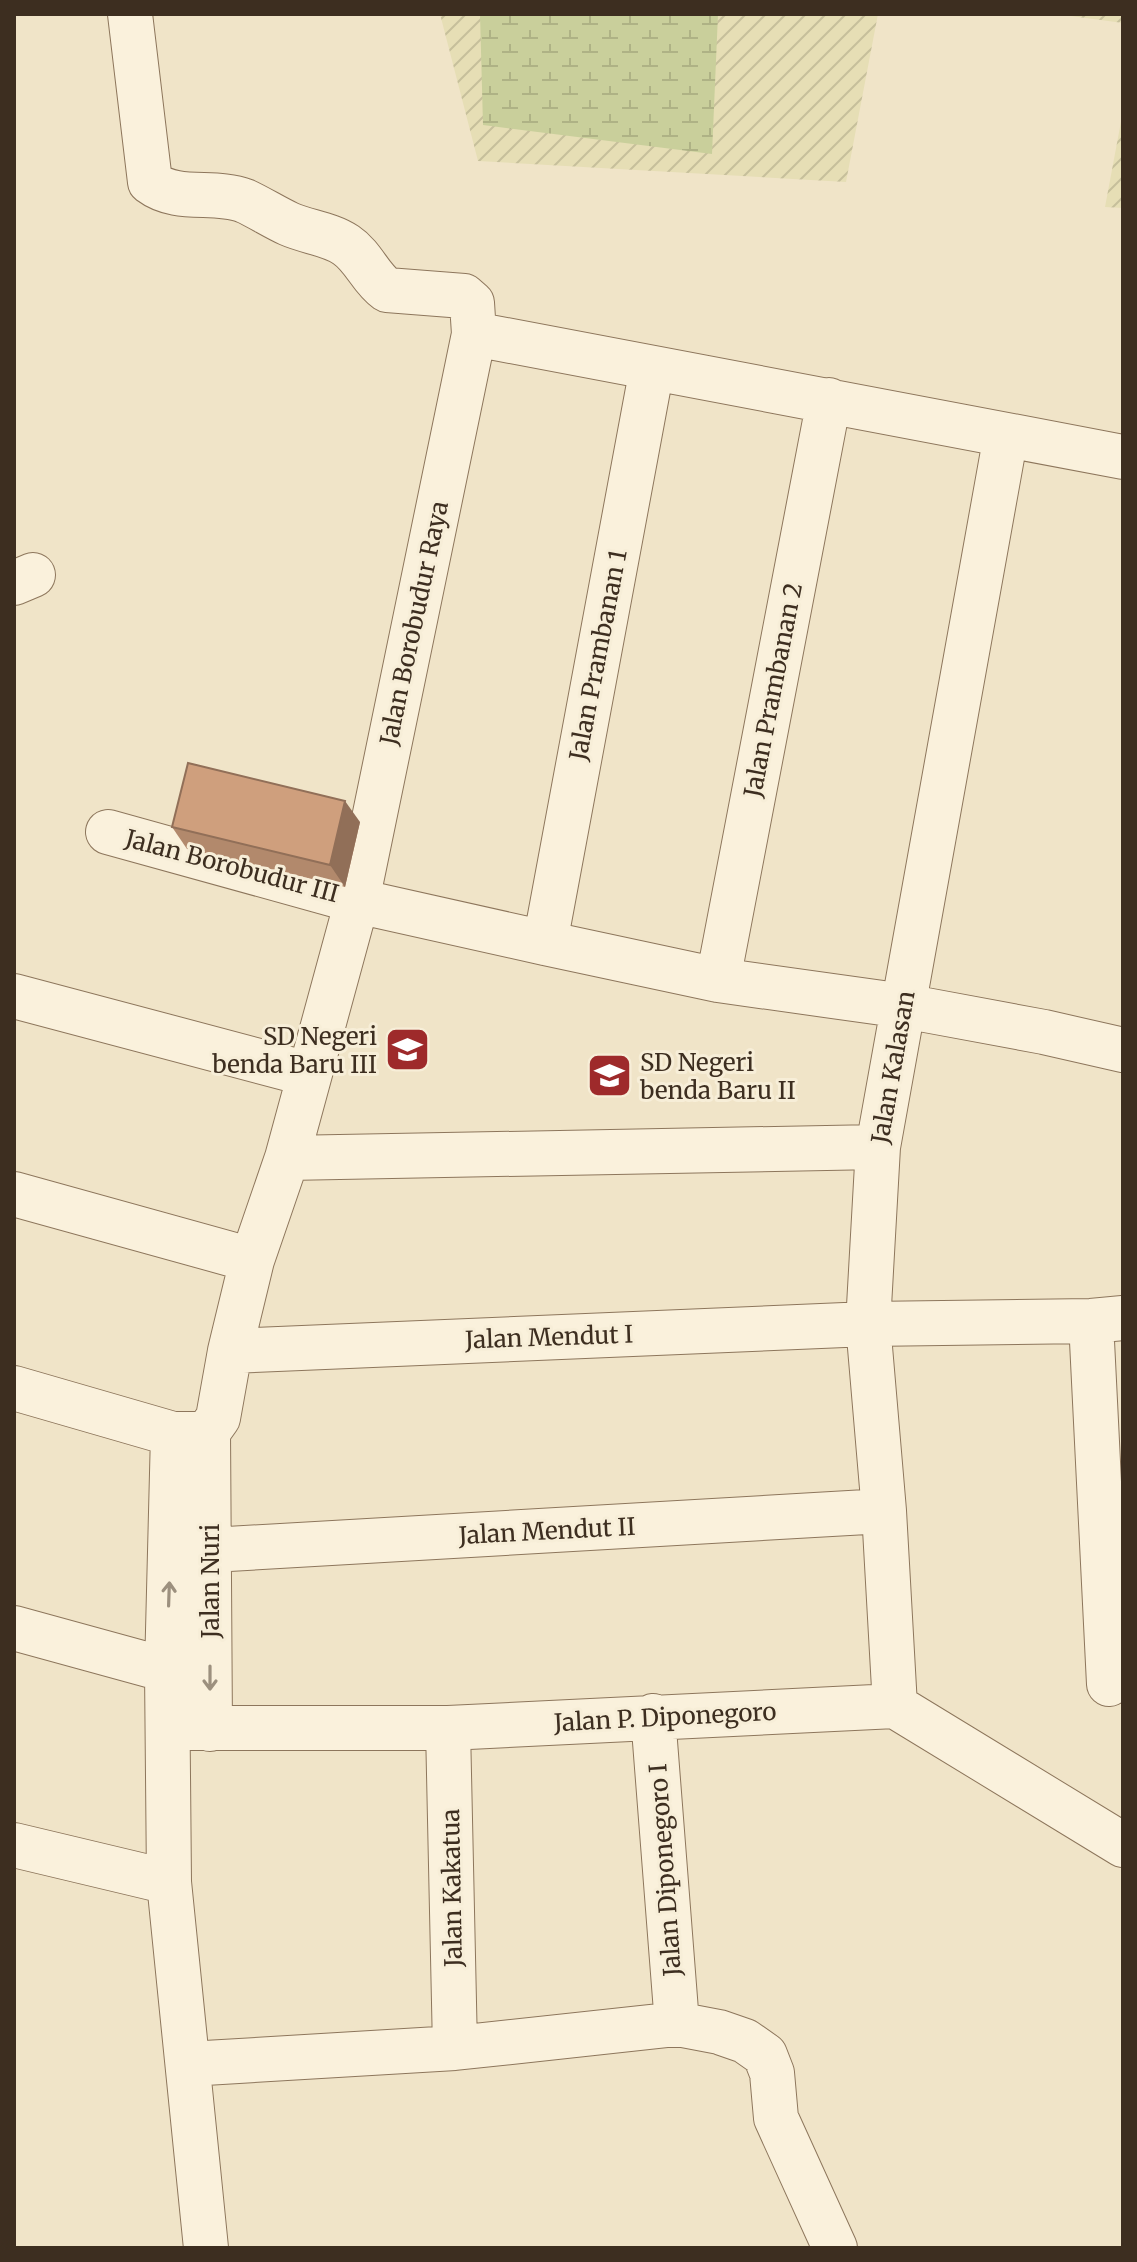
<svg xmlns="http://www.w3.org/2000/svg" width="1137" height="2262" font-family="Merriweather,serif">
	<style>
		.farmland { fill: url(#farmland-furrows) }
		.wetland { fill: url(#wetland-marsh) }
		.lines { fill: none; stroke-linecap: round; stroke-linejoin: round }
		.minor-casing { stroke: #8d765c; stroke-width: 46 }
		.minor { stroke: #faf1dc; stroke-width: 44 }
		.wall { fill: #b2896c }
		.shaded-wall { fill: #916f58 }
		.building { fill: #cf9f7d; stroke: #916f58; stroke-width: 2 }
		.oneway { stroke: #9c907e }
		.labels { text-anchor: middle; dominant-baseline: central; stroke-width: 6; stroke-linejoin: round; paint-order: stroke }
		.street-label { font-size: 24px; fill: #3d2e20; stroke: #f7eed8 }
		.poi-label { font-size: 24px; fill: #3d2e20; stroke: #f7eed8; text-anchor: end }
	</style>
	<defs>
		<pattern id="farmland-furrows" width="10" height="10" patternUnits="userSpaceOnUse" patternTransform="scale(2)"><rect width="10" height="10" fill="#e6deb5"/><path d="M-1 1l2-2M0 10L10 0M9 11l2-2" fill="none" stroke="#c6bf9b"/></pattern>
		<pattern id="wetland-marsh" width="20" height="14" patternUnits="userSpaceOnUse" patternTransform="scale(2)"><rect width="20" height="14" fill="#c9cf9b"/><path d="M1 5h8M5 5V1M11 12h8M15 12V8" fill="none" stroke="#aeb285"/></pattern>
	</defs>
	<rect width="100%" height="100%" fill="#f0e4c8"/>
	<!-- farmland -->
	<path class="farmland" d="M 440,14 L 878,14 L 846,182 L 478,161 Z
		M 1056,14 L 1123,14 L 1123,23 Z
		M 1123,111 L 1123,208 L 1105,207 Z"/>
	<!-- wetland -->
	<path class="wetland" d="M 480,14 L 718,14 L 712,154 L 483,125 Z"/>
	<g class="lines">
		<defs>
			<path id="minor" d="M 130,14 L 150,182 C 178,203 214,189 245,201 C 260,208 274,217 289,224 C 307,232 330,234 346,245 C 364,257 370,278 387,290 L 464,296 L 472,303 L 474,334 L 357,901 L 287,1158 L 252,1260 L 230,1351 L 218,1418 L 208,1432
				M 474,334 L 1123,457
				M 14,583 L 33,575
				M 108,832 L 357,901 L 545,943 L 718,980 L 904,1006 L 1044,1032 L 1123,1050
				M 545,943 L 652,368
				M 718,980 L 829,400
				M 14,996 L 308,1074
				M 287,1158 L 878,1147
				M 14,1194 L 252,1260
				M 1091,1321 L 1109,1684
				M 230,1351 L 868,1324 L 1091,1321 L 1123,1318
				M 14,1388 L 173,1434 L 202,1434
				M 208,1432 L 210,1729
				M 173,1434 L 167,1670 L 169,1882 L 206,2248
				M 211,1550 L 884,1511
				M 14,1628 L 167,1670
				M 895,1706 L 884,1511 L 868,1324 L 878,1147 L 1006,435
				M 653,1716 L 677,2024
				M 169,1728 L 448,1728 L 895,1706 L 1123,1845
				M 448,1728 L 455,2048
				M 14,1845 L 169,1882
				M 188,2064 L 455,2048 L 677,2024 L 719,2032 L 745,2041 L 765,2055 L 772,2073 L 776,2118 L 835,2248"/>
		</defs>
		<!-- minor casing -->
		<use href="#minor" class="minor-casing"/>
		<!-- minor -->
		<use href="#minor" class="minor"/>
	</g>
	<!-- wall -->
	<path class="wall" d="M 360,822 L 345,887 L 187,849 L 172,827 Z"/>
	<!-- shaded-wall -->
	<path class="shaded-wall" d="M 345,801 L 360,822 L 345,887 L 330,865 Z"/>
	<!-- building -->
	<path class="building" d="M 188,763 L 345,801 L 330,865 L 172,827 Z"/>
	<!-- one-way arrows -->
	<defs><path id="oneway-shaft" d="M-6 0H5M1.5-3L5.5 0L1.5 3" fill="none" stroke-width="1.6" stroke-linecap="round" stroke-linejoin="round" transform="scale(2)"/></defs>
	<g class="oneway">
		<use href="#oneway-shaft" transform="translate(169 1594) rotate(-88)"/>
		<use href="#oneway-shaft" transform="translate(210 1678) rotate(90)"/>
	</g>
	<!-- icons -->
	<defs>
		<symbol id="school-square" viewBox="-11 -11 22 22"><rect x="-9" y="-9" width="18" height="18" rx="4" fill="#9e2a2b" stroke="#f7eed8"/><path d="M0-5L7-2L0 1L-7-2ZM-4 1L0 2.5L4 1V4Q0 6-4 4Z" fill="#fff"/></symbol>
	</defs>
	<g fill-rule="evenodd">
		<use href="#school-square" x="382" y="1024" width="51" height="51"/>
		<use href="#school-square" x="584" y="1050" width="51" height="51"/>
	</g>
	<g class="labels">
		<!-- street labels -->
		<g class="street-label">
			<text transform="translate(414 623) rotate(-78)">Jalan Borobudur Raya</text>
			<text transform="translate(598 655) rotate(-79)">Jalan Prambanan 1</text>
			<text transform="translate(773 690) rotate(-79)">Jalan Prambanan 2</text>
			<text transform="translate(232 866) rotate(15)">Jalan Borobudur III</text>
			<text transform="translate(893 1067) rotate(-80)">Jalan Kalasan</text>
			<text transform="translate(549 1337) rotate(-2)">Jalan Mendut I</text>
			<text transform="translate(547 1531) rotate(-3)">Jalan Mendut II</text>
			<text transform="translate(210 1581) rotate(-90)">Jalan Nuri</text>
			<text transform="translate(665 1717) rotate(-3)">Jalan P. Diponegoro</text>
			<text transform="translate(665 1870) rotate(-94)">Jalan Diponegoro I</text>
			<text transform="translate(452 1888) rotate(-91)">Jalan Kakatua</text>
		</g>
		<!-- poi labels -->
		<g class="poi-label">
			<text x="377" y="1036">SD Negeri<tspan x="377" dy="28">benda Baru III</tspan></text>
			<text x="640" y="1062" text-anchor="start">SD Negeri<tspan x="640" dy="28">benda Baru II</tspan></text>
		</g>
	</g>
	<!-- border -->
	<rect width="1137" height="2262" fill="none" stroke="#3d2e20" stroke-width="32"/>
</svg>
